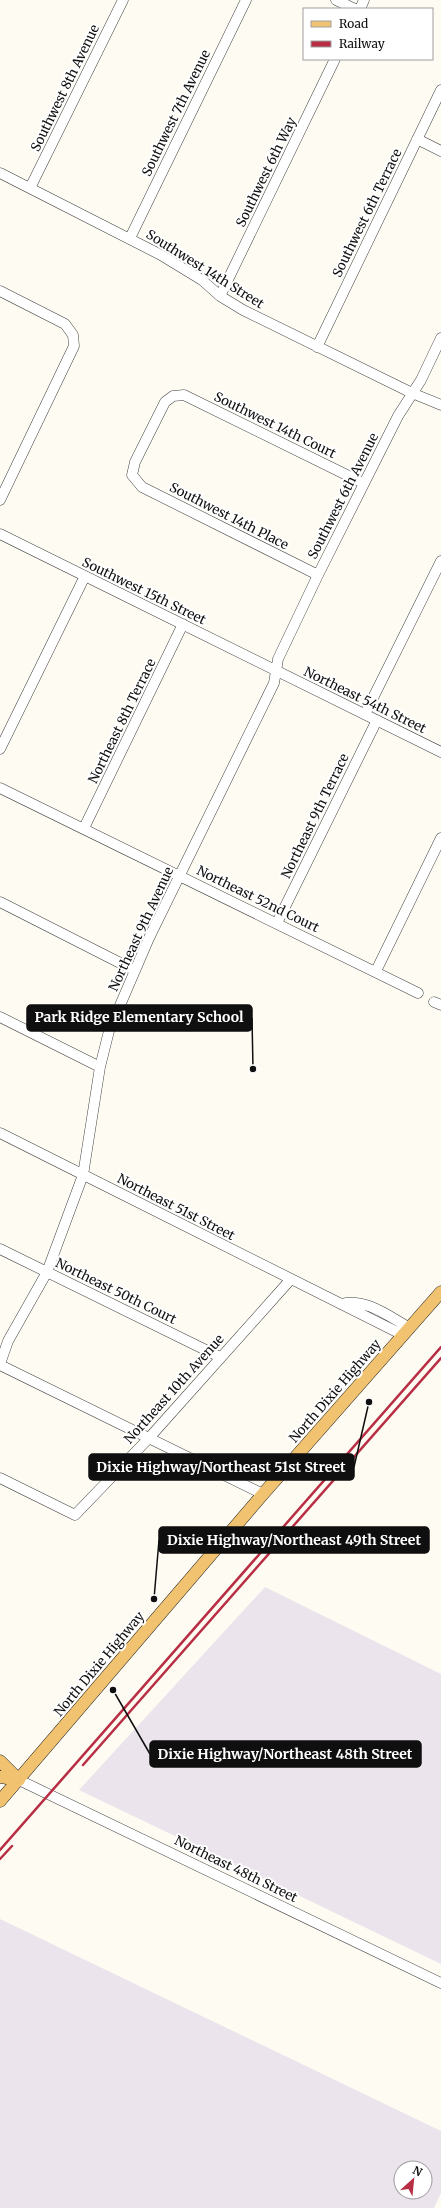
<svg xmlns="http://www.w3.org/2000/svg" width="441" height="2208" font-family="Merriweather,serif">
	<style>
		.industrial { fill: #ebe4ed; fill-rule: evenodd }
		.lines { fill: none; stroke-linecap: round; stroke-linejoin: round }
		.minor-casing { stroke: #424242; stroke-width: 11 }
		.major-casing { stroke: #202020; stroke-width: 13 }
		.minor { stroke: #fff; stroke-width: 10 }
		.major { stroke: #f1c370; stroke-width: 12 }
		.rail { stroke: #b82e44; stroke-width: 2.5 }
		.labels { text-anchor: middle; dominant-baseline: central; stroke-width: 4; stroke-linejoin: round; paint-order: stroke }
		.street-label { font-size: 13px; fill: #0f0f0f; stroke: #fff }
		.leader { fill: none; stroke: #0f0f0f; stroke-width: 1.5 }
		.callout-dot { fill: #0f0f0f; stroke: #fff; stroke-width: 1.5 }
		.callout { fill: #0f0f0f; stroke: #0f0f0f; stroke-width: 1.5 }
		.callout-label { font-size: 14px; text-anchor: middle; font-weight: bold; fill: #fff }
	</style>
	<rect width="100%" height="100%" fill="#fefbf2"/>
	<!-- industrial -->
	<path class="industrial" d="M 265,1587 L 441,1674 L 441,1964 L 79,1790 Z
		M 0,1919 L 441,2131 L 441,2193 L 434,2208 L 0,2208 ZM 401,2168 L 425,2168 L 425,2192 L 401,2192 Z"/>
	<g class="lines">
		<defs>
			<path id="minor" d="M 336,0 L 355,9
				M 360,9 L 364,0
				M 417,139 L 441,151
				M 0,173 L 161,255 L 202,280 L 220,296 L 243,310 L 412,393 L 441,405
				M 30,188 L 123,0
				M 130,238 L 246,0
				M 0,291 L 65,324 L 73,335 L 74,346 L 0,500
				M 220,296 L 335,59
				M 317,347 L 441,90
				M 0,534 L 441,752
				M 318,575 L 142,487 L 132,475 L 135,462 L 165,402 L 173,396 L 184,395 L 363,483
				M 365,714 L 441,561
				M 0,749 L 85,576
				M 0,788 L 418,993
				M 84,828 L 183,624
				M 0,902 L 134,970
				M 277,923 L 377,720
				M 376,971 L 441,838
				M 434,1002 L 441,1005
				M 0,1017 L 100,1067
				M 0,1133 L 403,1335
				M 0,1249 L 220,1357
				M 341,1304 C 367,1298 388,1316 410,1328
				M 0,1364 L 8,1341 L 47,1272 L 83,1175 L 100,1067 L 109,1031 L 149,938 L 274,683 L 278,659 L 318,575 L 398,416 L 421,380 L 441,338
				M 0,1365 L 263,1494
				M 0,1478 L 75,1515 L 149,1438 L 291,1279
				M 19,1780 L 441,1983"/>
			<path id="major" d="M 0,1761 L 19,1780
				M 0,1777 L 19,1780
				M 0,1801 L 263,1494 L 441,1292"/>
		</defs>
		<!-- minor casing -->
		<use href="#minor" class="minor-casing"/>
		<!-- major casing -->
		<use href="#major" class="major-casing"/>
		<!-- minor -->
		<use href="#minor" class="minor"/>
		<!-- major -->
		<use href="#major" class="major"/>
		<!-- rail -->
		<path class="rail" d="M 83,1765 L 441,1358
			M 0,1850 L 441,1347
			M 0,1859 L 12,1846"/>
	</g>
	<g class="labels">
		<!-- street labels -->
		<g class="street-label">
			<text transform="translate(65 88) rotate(-64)">Southwest 8th Avenue</text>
			<text transform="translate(176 113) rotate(-64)">Southwest 7th Avenue</text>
			<text transform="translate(266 172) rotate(-64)">Southwest 6th Way</text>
			<text transform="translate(367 213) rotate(-64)">Southwest 6th Terrace</text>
			<text transform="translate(205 269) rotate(32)">Southwest 14th Street</text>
			<text transform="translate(275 425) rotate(26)">Southwest 14th Court</text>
			<text transform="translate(343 496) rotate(-63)">Southwest 6th Avenue</text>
			<text transform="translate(229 516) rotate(27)">Southwest 14th Place</text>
			<text transform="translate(144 591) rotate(26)">Southwest 15th Street</text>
			<text transform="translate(365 700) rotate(26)">Northeast 54th Street</text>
			<text transform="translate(122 721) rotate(-64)">Northeast 8th Terrace</text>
			<text transform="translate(315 816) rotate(-64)">Northeast 9th Terrace</text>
			<text transform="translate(258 899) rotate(26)">Northeast 52nd Court</text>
			<text transform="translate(141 929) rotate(-65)">Northeast 9th Avenue</text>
			<text transform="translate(176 1207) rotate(27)">Northeast 51st Street</text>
			<text transform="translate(116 1291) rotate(26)">Northeast 50th Court</text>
			<text transform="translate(174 1389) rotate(-48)">Northeast 10th Avenue</text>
			<text transform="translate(335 1391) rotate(-49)">North Dixie Highway</text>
			<text transform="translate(99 1664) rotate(-50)">North Dixie Highway</text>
			<text transform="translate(236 1869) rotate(26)">Northeast 48th Street</text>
		</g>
	</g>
	<!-- callouts -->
	<path class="leader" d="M253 1069L252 1018M369 1402L354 1467M154 1599L159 1540M113 1690L150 1754"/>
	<g class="callout-dot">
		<circle cx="253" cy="1069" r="4"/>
		<circle cx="369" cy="1402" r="4"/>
		<circle cx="154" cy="1599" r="4"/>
		<circle cx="113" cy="1690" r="4"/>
	</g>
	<g class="callout">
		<rect x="27" y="1005" width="225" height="26" rx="4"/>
		<rect x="89" y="1454" width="265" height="26" rx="4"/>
		<rect x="159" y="1527" width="270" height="26" rx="4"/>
		<rect x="150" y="1741" width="271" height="26" rx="4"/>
	</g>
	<g class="callout-label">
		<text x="139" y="1022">Park Ridge Elementary School</text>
		<text x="221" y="1472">Dixie Highway/Northeast 51st Street</text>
		<text x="294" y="1545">Dixie Highway/Northeast 49th Street</text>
		<text x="285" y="1759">Dixie Highway/Northeast 48th Street</text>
	</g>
	<!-- legend -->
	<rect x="303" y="8" width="130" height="52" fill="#ffffff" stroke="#9f9f9f"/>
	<rect x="311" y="21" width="20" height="6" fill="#f1c370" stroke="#9f9f9f"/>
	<text x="339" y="28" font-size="12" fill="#0f0f0f">Road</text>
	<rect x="311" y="41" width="20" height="6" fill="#b82e44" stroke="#9f9f9f"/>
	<text x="339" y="48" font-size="12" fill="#0f0f0f">Railway</text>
	<!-- north arrow -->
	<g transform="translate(413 2180) rotate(27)"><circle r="19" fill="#ffffff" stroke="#9f9f9f"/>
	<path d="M0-3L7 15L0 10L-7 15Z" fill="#b82e44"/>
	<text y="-6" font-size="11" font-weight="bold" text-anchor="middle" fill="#0f0f0f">N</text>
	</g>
</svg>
